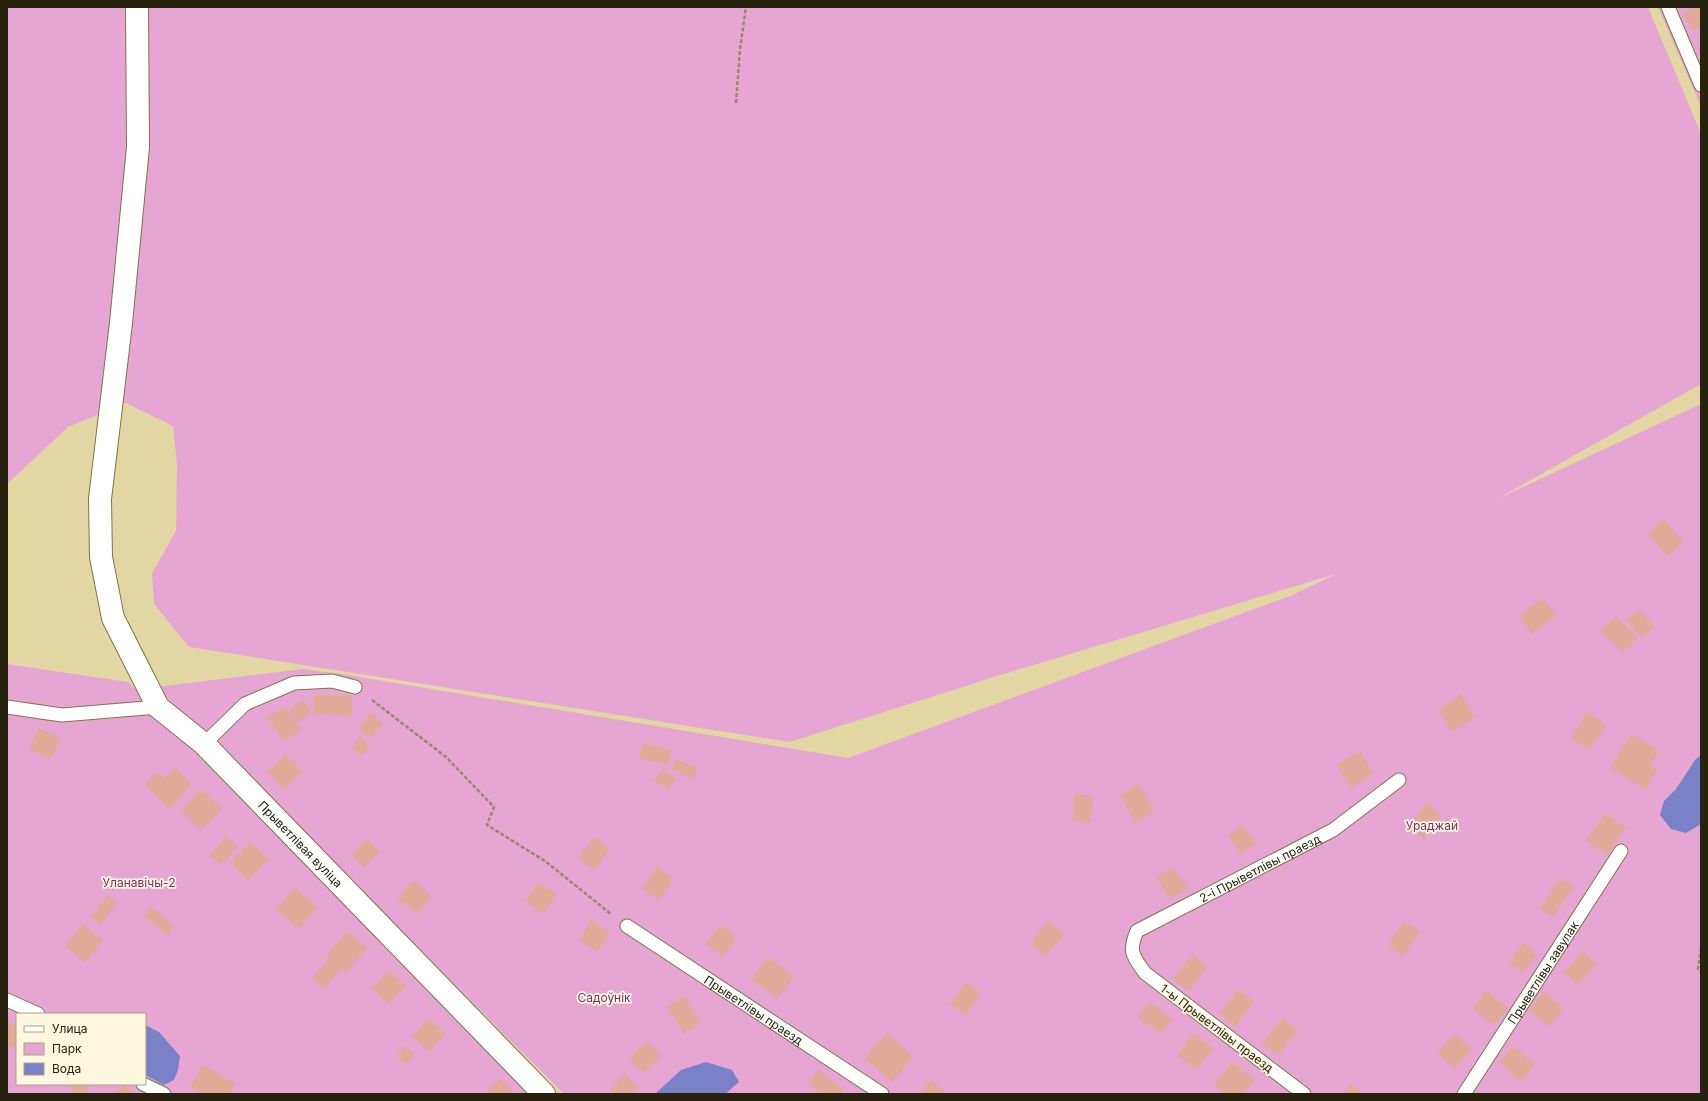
<svg xmlns="http://www.w3.org/2000/svg" width="1708" height="1101" font-family="Inter,sans-serif">
	<style>
		.green { fill: #e7a5d4; fill-rule: evenodd }
		.water { fill: #7981c8 }
		.building { fill: #e1aa99 }
		.lines { fill: none; stroke-linecap: round; stroke-linejoin: round }
		.lane-casing { stroke: #807544; stroke-width: 15 }
		.secondary-casing { stroke: #807544; stroke-width: 24 }
		.path { stroke: #948c64; stroke-width: 2.5; stroke-dasharray: 4 2; stroke-linecap: butt }
		.lane { stroke: #fff; stroke-width: 13 }
		.secondary { stroke: #fff; stroke-width: 22 }
		.labels { text-anchor: middle; dominant-baseline: central; stroke-width: 3.5; stroke-linejoin: round; paint-order: stroke }
		.park-label { font-size: 12px; fill: #7d2c6b; stroke: #fdf8dd }
		.street-label { font-size: 12px; fill: #26220d; stroke: #fdf8dd }
	</style>
	<rect width="100%" height="100%" fill="#e2d7a2"/>
	<!-- green -->
	<path class="green" d="M 7,7 L 1648,7 L 1701,134 L 1701,384 L 1497,499 L 1701,404 L 1701,1094 L 564,1094 L 156,687 L 302,669 L 348,675 L 848,758 L 1290,596 L 1336,574 L 997,676 L 790,742 L 189,647 L 154,604 L 152,573 L 176,531 L 177,465 L 173,426 L 126,403 L 68,427 L 7,484 Z
		M 1658,7 L 1701,7 L 1701,107 Z
		M 7,664 L 128,682 L 533,1094 L 7,1094 ZM 17,1014 L 145,1014 L 145,1084 L 17,1084 Z"/>
	<!-- water -->
	<path class="water" d="M 1701,755 L 1701,824 L 1686,833 L 1671,829 L 1660,815 L 1664,801 L 1676,789 L 1695,760 Z
		M 145,1025 L 159,1032 L 180,1056 L 178,1070 L 174,1080 L 164,1085 L 145,1075 Z
		M 706,1062 L 732,1070 L 739,1082 L 725,1094 L 655,1094 L 681,1070 Z"/>
	<!-- building -->
	<path class="building" d="M 1695,7 L 1701,7 L 1701,26 L 1693,31 L 1683,14 Z
		M 1663,519 L 1684,542 L 1668,556 L 1647,534 Z
		M 1543,598 L 1556,616 L 1532,634 L 1519,616 Z
		M 1638,609 L 1655,627 L 1642,638 L 1626,620 Z
		M 1616,616 L 1638,638 L 1623,653 L 1600,630 Z
		M 314,694 L 352,695 L 351,716 L 313,714 Z
		M 1461,694 L 1475,717 L 1452,732 L 1438,710 Z
		M 304,700 L 312,713 L 297,722 L 289,709 Z
		M 285,706 L 301,730 L 284,741 L 267,717 Z
		M 1587,712 L 1606,725 L 1589,750 L 1571,738 Z
		M 371,713 L 383,724 L 370,739 L 358,729 Z
		M 39,728 L 61,738 L 51,759 L 29,749 Z
		M 1631,734 L 1659,751 L 1651,765 L 1658,769 L 1645,790 L 1610,768 Z
		M 360,737 L 370,746 L 361,756 L 351,748 Z
		M 643,743 L 671,750 L 668,765 L 639,758 Z
		M 1360,751 L 1374,774 L 1351,788 L 1337,765 Z
		M 286,754 L 303,771 L 284,790 L 267,772 Z
		M 676,759 L 698,768 L 693,779 L 671,769 Z
		M 175,767 L 192,784 L 169,809 L 145,785 L 157,772 L 164,778 Z
		M 662,769 L 676,778 L 668,790 L 654,780 Z
		M 1139,784 L 1154,812 L 1135,822 L 1120,795 Z
		M 201,789 L 222,809 L 201,830 L 181,810 Z
		M 1074,794 L 1093,796 L 1091,822 L 1073,821 Z
		M 1426,803 L 1442,815 L 1424,839 L 1409,827 Z
		M 1606,813 L 1626,828 L 1607,855 L 1586,840 Z
		M 1243,826 L 1256,844 L 1241,854 L 1228,836 Z
		M 226,837 L 238,847 L 221,865 L 209,855 Z
		M 594,837 L 610,849 L 594,870 L 578,858 Z
		M 367,839 L 380,851 L 364,868 L 351,855 Z
		M 250,842 L 269,859 L 248,881 L 230,863 Z
		M 657,867 L 674,879 L 659,900 L 642,888 Z
		M 1173,867 L 1188,888 L 1171,899 L 1156,878 Z
		M 1561,878 L 1574,887 L 1553,917 L 1540,908 Z
		M 413,880 L 432,897 L 417,914 L 397,898 Z
		M 538,882 L 557,894 L 544,914 L 525,901 Z
		M 295,887 L 318,907 L 299,929 L 275,909 Z
		M 108,895 L 117,903 L 100,925 L 90,917 Z
		M 151,907 L 174,926 L 167,935 L 143,916 Z
		M 591,920 L 610,932 L 598,952 L 579,940 Z
		M 1048,921 L 1065,934 L 1046,956 L 1030,944 Z
		M 1404,921 L 1420,932 L 1403,956 L 1388,945 Z
		M 83,924 L 103,940 L 85,962 L 65,947 Z
		M 720,925 L 737,937 L 723,956 L 706,944 Z
		M 347,931 L 367,948 L 346,973 L 341,969 L 324,989 L 312,978 L 329,958 L 326,956 Z
		M 1524,943 L 1537,955 L 1522,973 L 1508,961 Z
		M 1582,952 L 1597,964 L 1578,985 L 1564,972 Z
		M 1193,954 L 1208,967 L 1188,991 L 1173,979 Z
		M 768,957 L 794,977 L 777,998 L 751,979 Z
		M 389,970 L 406,986 L 388,1004 L 371,988 Z
		M 966,982 L 981,992 L 966,1015 L 950,1004 Z
		M 1239,989 L 1255,1002 L 1234,1027 L 1219,1014 Z
		M 1486,990 L 1508,1008 L 1494,1025 L 1472,1008 Z
		M 1544,991 L 1564,1008 L 1549,1027 L 1529,1010 Z
		M 684,996 L 701,1023 L 684,1034 L 667,1007 Z
		M 1149,1002 L 1172,1019 L 1161,1034 L 1138,1017 Z
		M 429,1018 L 446,1034 L 429,1052 L 412,1036 Z
		M 1282,1018 L 1298,1031 L 1278,1055 L 1262,1043 Z
		M 7,1021 L 17,1027 L 16,1049 L 7,1044 Z
		M 886,1033 L 914,1056 L 892,1082 L 864,1059 Z
		M 1194,1033 L 1214,1049 L 1196,1070 L 1177,1055 Z
		M 1454,1034 L 1472,1049 L 1455,1068 L 1437,1053 Z
		M 646,1041 L 661,1056 L 643,1073 L 629,1058 Z
		M 405,1046 L 415,1054 L 405,1064 L 396,1056 Z
		M 1513,1046 L 1535,1065 L 1521,1082 L 1499,1062 Z
		M 1232,1062 L 1255,1080 L 1243,1094 L 1225,1094 L 1214,1085 Z
		M 203,1065 L 236,1084 L 230,1094 L 201,1094 L 190,1087 Z
		M 819,1070 L 844,1090 L 841,1094 L 821,1094 L 808,1084 Z
		M 625,1074 L 638,1086 L 631,1094 L 615,1094 L 610,1090 Z
		M 500,1079 L 516,1094 L 485,1094 Z
		M 931,1080 L 948,1094 L 919,1094 Z
		M 68,1084 L 91,1084 L 85,1094 L 78,1094 L 66,1086 Z
		M 1351,1084 L 1364,1094 L 1343,1094 Z
		M 122,1085 L 136,1094 L 116,1094 Z"/>
	<g class="lines">
		<defs>
			<g id="lane">
				<path d="M 1668,7 L 1701,85"/>
				<path d="M 7,707 L 62,715 L 158,707"/>
				<path d="M 204,744 L 245,704 L 294,683 L 332,681 L 355,687"/>
				<path id="s1" d="M 627,926 L 882,1094"/>
				<path d="M 7,1000 L 38,1014"/>
				<path d="M 143,1084 L 164,1094"/>
				<path id="s2" d="M 1304,1094 L 1145,973 C 1133,956 1128,952 1137,931 L 1333,830 L 1399,780"/>
				<path id="s3" d="M 1464,1094 L 1621,851"/>
			</g>
			<g id="secondary">
				<path id="s4" d="M 137,7 L 138,147 L 121,323 L 100,499 L 101,557 L 113,618 L 158,707 L 204,744 L 544,1094"/>
			</g>
		</defs>
		<!-- lane casing -->
		<use href="#lane" class="lane-casing"/>
		<!-- secondary casing -->
		<use href="#secondary" class="secondary-casing"/>
		<!-- path -->
		<path class="path" d="M 736,103 L 740,49 L 746,7
			M 372,700 L 446,757 L 494,807 L 487,825 L 545,861 L 611,914
			M 1701,948 L 1698,969 L 1701,972"/>
		<!-- lane -->
		<use href="#lane" class="lane"/>
		<!-- secondary -->
		<use href="#secondary" class="secondary"/>
	</g>
	<g class="labels">
		<!-- park labels -->
		<g class="park-label">
			<text x="1432" y="825">Ураджай</text>
			<text x="139" y="882">Уланавічы-2</text>
			<text x="604" y="997">Садоўнік</text>
		</g>
		<!-- street labels -->
		<g class="street-label">
			<text stroke="none"><textPath href="#s4" startOffset="912">Прыветлівая вуліца</textPath></text>
			<text stroke="none"><textPath href="#s2" startOffset="384">2-і Прыветлівы праезд</textPath></text>
			<text stroke="none"><textPath href="#s3" startOffset="145">Прыветлівы завулак</textPath></text>
			<text stroke="none"><textPath href="#s1" startOffset="152">Прыветлівы праезд</textPath></text>
			<text transform="translate(1217 1028) rotate(37)">1-ы Прыветлівы праезд</text>
		</g>
	</g>
	<!-- border -->
	<rect width="1708" height="1101" fill="none" stroke="#26220d" stroke-width="16"/>
	<!-- legend -->
	<rect x="16" y="1013" width="130" height="72" fill="#fdf8dd" stroke="#a7a28a"/>
	<rect x="24" y="1026" width="20" height="6" fill="#ffffff" stroke="#a7a28a"/>
	<text x="52" y="1033" font-size="12" fill="#26220d">Улица</text>
	<rect x="24" y="1043" width="20" height="12" fill="#e7a5d4" stroke="#a7a28a"/>
	<text x="52" y="1053" font-size="12" fill="#26220d">Парк</text>
	<rect x="24" y="1063" width="20" height="12" fill="#7981c8" stroke="#a7a28a"/>
	<text x="52" y="1073" font-size="12" fill="#26220d">Вода</text>
</svg>
